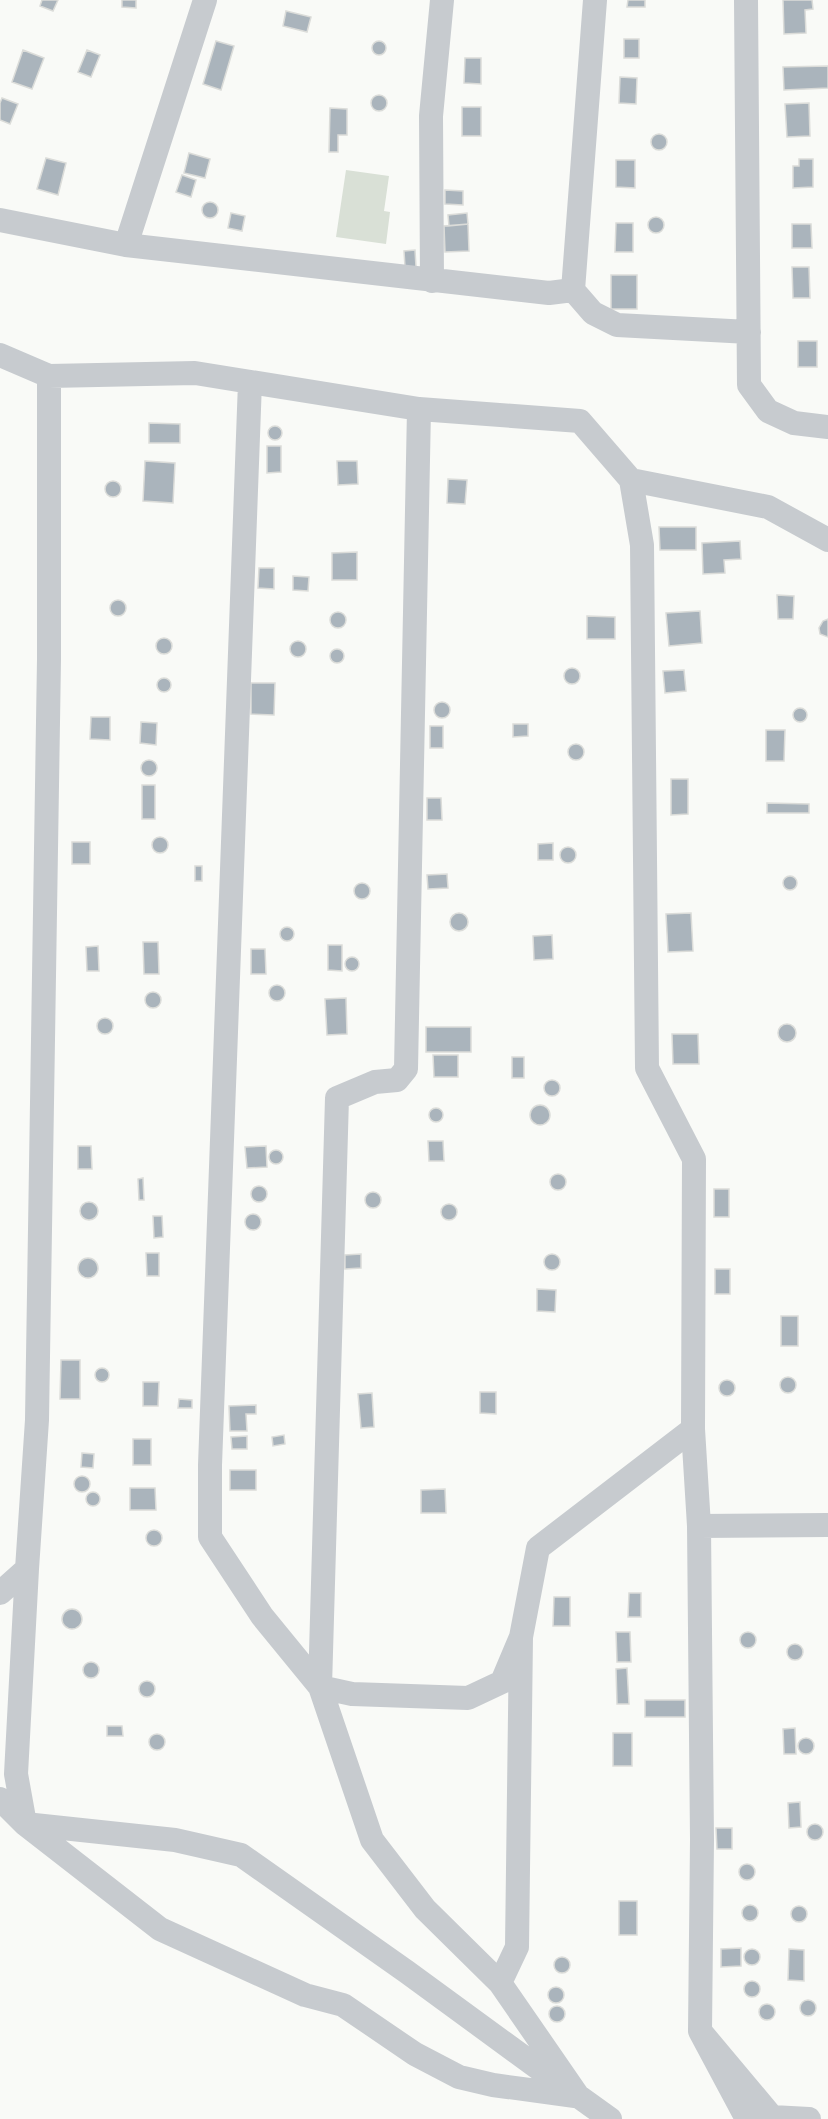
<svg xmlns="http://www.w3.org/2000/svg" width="828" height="2119" font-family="'Roboto Condensed',sans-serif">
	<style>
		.green { fill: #d9e0d6 }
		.building { fill: #aab4bc; stroke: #dbdcd9; stroke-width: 1.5 }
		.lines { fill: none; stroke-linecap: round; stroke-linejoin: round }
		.minor { stroke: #c7cbcf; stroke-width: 24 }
	</style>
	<rect width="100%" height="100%" fill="#f9faf7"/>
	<!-- green -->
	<path class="green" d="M 346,170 L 389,176 L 384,211 L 390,212 L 386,244 L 336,237 Z"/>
	<!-- building -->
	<path class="building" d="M 42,0 L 58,0 L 53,11 L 40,6 Z
		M 122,0 L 136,0 L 136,8 L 122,7 Z
		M 628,0 L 645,0 L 645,7 L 627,7 Z
		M 783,0 L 812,0 L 813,9 L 805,10 L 806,33 L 784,34 Z
		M 286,11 L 311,17 L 307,32 L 283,26 Z
		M 624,39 L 639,39 L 639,58 L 624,58 Z
		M372 48a7 7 0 1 1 14 0a7 7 0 1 1-14 0Z
		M 216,41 L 234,46 L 221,90 L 203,84 Z
		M 23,50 L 44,58 L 32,89 L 12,82 Z
		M 87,50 L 100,55 L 91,77 L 78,72 Z
		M 465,58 L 481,58 L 481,84 L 464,83 Z
		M 828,66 L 828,88 L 784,90 L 783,67 Z
		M 620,77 L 637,78 L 636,104 L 619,103 Z
		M371 103a8 8 0 1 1 16 0a8 8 0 1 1-16 0Z
		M 2,98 L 18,104 L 10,124 L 0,120 L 0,103 Z
		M 809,103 L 810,136 L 787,137 L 785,104 Z
		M 462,107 L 481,107 L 481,136 L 462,136 Z
		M 330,108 L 347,109 L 347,135 L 338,135 L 338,152 L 329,152 Z
		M651 142a8 8 0 1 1 16 0a8 8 0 1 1-16 0Z
		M 189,153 L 210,159 L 205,178 L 184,173 Z
		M 46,158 L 66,163 L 58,195 L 37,189 Z
		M 799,159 L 813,159 L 813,187 L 793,188 L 793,166 L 799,166 Z
		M 616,160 L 635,160 L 635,188 L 616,187 Z
		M 182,175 L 196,180 L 191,197 L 176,192 Z
		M 445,190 L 463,191 L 463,205 L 445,204 Z
		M202 210a8 8 0 1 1 16 0a8 8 0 1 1-16 0Z
		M 231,213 L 245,216 L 242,231 L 228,228 Z
		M 467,213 L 468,224 L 449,226 L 448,215 Z
		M648 225a8 8 0 1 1 16 0a8 8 0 1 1-16 0Z
		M 616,223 L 633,223 L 633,252 L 615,252 Z
		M 468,224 L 469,251 L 445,252 L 444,226 Z
		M 792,224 L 811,224 L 812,248 L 792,248 Z
		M 415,250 L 416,267 L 405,267 L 404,251 Z
		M 792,267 L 809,267 L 810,298 L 793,298 Z
		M 611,275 L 637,275 L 637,309 L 611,309 Z
		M 798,341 L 817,341 L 817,367 L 798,367 Z
		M 149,423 L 180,424 L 180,443 L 149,443 Z
		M268 433a7 7 0 1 1 14 0a7 7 0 1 1-14 0Z
		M 267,446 L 281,446 L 281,472 L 267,473 Z
		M 145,461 L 175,463 L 173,503 L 143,501 Z
		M 337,461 L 357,461 L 358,484 L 338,485 Z
		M 448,479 L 467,480 L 465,504 L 447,503 Z
		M105 489a8 8 0 1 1 16 0a8 8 0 1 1-16 0Z
		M 659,527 L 696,527 L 696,550 L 660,550 Z
		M 740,541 L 741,559 L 724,560 L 725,573 L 703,574 L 702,543 Z
		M 357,552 L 357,580 L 332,580 L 332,553 Z
		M 259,568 L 274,568 L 274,589 L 258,588 Z
		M 293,576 L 309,577 L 308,591 L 293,590 Z
		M 777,595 L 794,596 L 793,619 L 778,619 Z
		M110 608a8 8 0 1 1 16 0a8 8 0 1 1-16 0Z
		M 700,611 L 702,643 L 669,646 L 666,613 Z
		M330 620a8 8 0 1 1 16 0a8 8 0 1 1-16 0Z
		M 587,616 L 615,617 L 615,639 L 587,639 Z
		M 828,619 L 828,637 L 820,634 L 819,628 L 823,621 Z
		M156 646a8 8 0 1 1 16 0a8 8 0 1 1-16 0Z
		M290 649a8 8 0 1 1 16 0a8 8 0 1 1-16 0Z
		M330 656a7 7 0 1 1 14 0a7 7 0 1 1-14 0Z
		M564 676a8 8 0 1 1 16 0a8 8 0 1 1-16 0Z
		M 684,670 L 686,691 L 665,693 L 663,671 Z
		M157 685a7 7 0 1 1 14 0a7 7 0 1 1-14 0Z
		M 251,683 L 275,683 L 274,715 L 251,714 Z
		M434 710a8 8 0 1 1 16 0a8 8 0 1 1-16 0Z
		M793 715a7 7 0 1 1 14 0a7 7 0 1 1-14 0Z
		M 91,717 L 110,717 L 110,740 L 90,739 Z
		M 141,722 L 157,723 L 156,745 L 140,743 Z
		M 513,724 L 528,724 L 528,736 L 513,737 Z
		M 430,726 L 443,726 L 443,748 L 430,748 Z
		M 766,730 L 785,730 L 784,761 L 766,761 Z
		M568 752a8 8 0 1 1 16 0a8 8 0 1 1-16 0Z
		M141 768a8 8 0 1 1 16 0a8 8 0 1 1-16 0Z
		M 671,779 L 688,779 L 688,814 L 671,815 Z
		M 142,785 L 155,785 L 155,819 L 142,819 Z
		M 427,798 L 441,798 L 442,820 L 427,820 Z
		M 767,803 L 809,804 L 809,813 L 767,813 Z
		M152 845a8 8 0 1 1 16 0a8 8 0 1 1-16 0Z
		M 72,842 L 90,842 L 90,864 L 72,864 Z
		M 553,843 L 553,860 L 538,860 L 538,844 Z
		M560 855a8 8 0 1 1 16 0a8 8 0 1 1-16 0Z
		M 195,866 L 202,866 L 202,881 L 195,881 Z
		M 447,874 L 448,888 L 428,889 L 427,875 Z
		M783 883a7 7 0 1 1 14 0a7 7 0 1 1-14 0Z
		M354 891a8 8 0 1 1 16 0a8 8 0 1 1-16 0Z
		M 691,913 L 693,951 L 668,952 L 666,914 Z
		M450 922a9 9 0 1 1 18 0a9 9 0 1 1-18 0Z
		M280 934a7 7 0 1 1 14 0a7 7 0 1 1-14 0Z
		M 552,935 L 553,959 L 534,960 L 533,936 Z
		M 143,942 L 158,942 L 159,974 L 144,974 Z
		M 328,945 L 342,945 L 342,971 L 328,970 Z
		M 98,946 L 99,971 L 87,971 L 86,947 Z
		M 251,949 L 265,949 L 266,974 L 251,974 Z
		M345 964a7 7 0 1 1 14 0a7 7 0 1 1-14 0Z
		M269 993a8 8 0 1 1 16 0a8 8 0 1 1-16 0Z
		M145 1000a8 8 0 1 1 16 0a8 8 0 1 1-16 0Z
		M 346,998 L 347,1034 L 327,1035 L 325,999 Z
		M97 1026a8 8 0 1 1 16 0a8 8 0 1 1-16 0Z
		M778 1033a9 9 0 1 1 18 0a9 9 0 1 1-18 0Z
		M 426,1027 L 471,1027 L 471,1052 L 426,1052 Z
		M 672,1034 L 698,1034 L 699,1064 L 673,1064 Z
		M 433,1055 L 458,1055 L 458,1077 L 434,1077 Z
		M 512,1057 L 524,1057 L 524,1078 L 512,1078 Z
		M544 1088a8 8 0 1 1 16 0a8 8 0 1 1-16 0Z
		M530 1115a10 10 0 1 1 20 0a10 10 0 1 1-20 0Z
		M429 1115a7 7 0 1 1 14 0a7 7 0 1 1-14 0Z
		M 428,1141 L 443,1141 L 444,1161 L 429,1161 Z
		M 78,1146 L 91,1146 L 92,1169 L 78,1169 Z
		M 266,1146 L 267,1167 L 247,1168 L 245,1147 Z
		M269 1157a7 7 0 1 1 14 0a7 7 0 1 1-14 0Z
		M550 1182a8 8 0 1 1 16 0a8 8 0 1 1-16 0Z
		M 143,1178 L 144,1200 L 139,1200 L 138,1179 Z
		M251 1194a8 8 0 1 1 16 0a8 8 0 1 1-16 0Z
		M 714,1189 L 729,1189 L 729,1217 L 714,1217 Z
		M365 1200a8 8 0 1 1 16 0a8 8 0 1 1-16 0Z
		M80 1211a9 9 0 1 1 18 0a9 9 0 1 1-18 0Z
		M441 1212a8 8 0 1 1 16 0a8 8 0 1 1-16 0Z
		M245 1222a8 8 0 1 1 16 0a8 8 0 1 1-16 0Z
		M 153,1216 L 162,1216 L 163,1237 L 154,1238 Z
		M 146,1253 L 159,1253 L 159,1276 L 147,1276 Z
		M 361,1254 L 361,1268 L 345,1269 L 345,1255 Z
		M544 1262a8 8 0 1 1 16 0a8 8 0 1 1-16 0Z
		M78 1268a10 10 0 1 1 20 0a10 10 0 1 1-20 0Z
		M 715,1269 L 730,1269 L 730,1294 L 715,1294 Z
		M 537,1289 L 556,1290 L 555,1312 L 537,1311 Z
		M 781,1316 L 798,1316 L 798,1346 L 781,1346 Z
		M 61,1360 L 80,1360 L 80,1399 L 60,1399 Z
		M95 1375a7 7 0 1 1 14 0a7 7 0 1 1-14 0Z
		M780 1385a8 8 0 1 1 16 0a8 8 0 1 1-16 0Z
		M719 1388a8 8 0 1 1 16 0a8 8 0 1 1-16 0Z
		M 143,1382 L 159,1382 L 158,1406 L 143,1406 Z
		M 480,1392 L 496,1392 L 496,1414 L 480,1413 Z
		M 372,1393 L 374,1427 L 361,1428 L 358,1394 Z
		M 179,1399 L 192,1400 L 192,1408 L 178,1408 Z
		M 256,1405 L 256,1414 L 246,1414 L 247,1431 L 230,1431 L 229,1406 Z
		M 284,1435 L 285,1444 L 273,1446 L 272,1437 Z
		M 247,1436 L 247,1449 L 232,1449 L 231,1437 Z
		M 133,1439 L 151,1439 L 151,1465 L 133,1465 Z
		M 82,1453 L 94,1454 L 93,1468 L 81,1467 Z
		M 230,1470 L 256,1470 L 256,1490 L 230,1490 Z
		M74 1484a8 8 0 1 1 16 0a8 8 0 1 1-16 0Z
		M 130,1488 L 155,1488 L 156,1510 L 130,1510 Z
		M 445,1489 L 446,1513 L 421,1513 L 421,1490 Z
		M86 1499a7 7 0 1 1 14 0a7 7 0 1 1-14 0Z
		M146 1538a8 8 0 1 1 16 0a8 8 0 1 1-16 0Z
		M 629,1593 L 641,1593 L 641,1617 L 628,1617 Z
		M 554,1597 L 570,1597 L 570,1626 L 553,1626 Z
		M62 1619a10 10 0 1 1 20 0a10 10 0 1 1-20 0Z
		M 616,1632 L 630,1632 L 631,1662 L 617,1662 Z
		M740 1640a8 8 0 1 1 16 0a8 8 0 1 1-16 0Z
		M787 1652a8 8 0 1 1 16 0a8 8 0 1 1-16 0Z
		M83 1670a8 8 0 1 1 16 0a8 8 0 1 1-16 0Z
		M 627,1668 L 629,1704 L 617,1704 L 616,1669 Z
		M139 1689a8 8 0 1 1 16 0a8 8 0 1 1-16 0Z
		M 645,1700 L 685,1700 L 685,1717 L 645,1717 Z
		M 107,1726 L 122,1726 L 123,1736 L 107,1736 Z
		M 795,1728 L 796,1754 L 784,1754 L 783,1729 Z
		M 613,1733 L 632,1733 L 632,1766 L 613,1766 Z
		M149 1742a8 8 0 1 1 16 0a8 8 0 1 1-16 0Z
		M798 1746a8 8 0 1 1 16 0a8 8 0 1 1-16 0Z
		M 800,1802 L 801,1827 L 789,1828 L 788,1803 Z
		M807 1832a8 8 0 1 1 16 0a8 8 0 1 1-16 0Z
		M 716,1828 L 732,1828 L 732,1849 L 717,1849 Z
		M739 1872a8 8 0 1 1 16 0a8 8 0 1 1-16 0Z
		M 619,1901 L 637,1901 L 637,1935 L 619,1935 Z
		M742 1913a8 8 0 1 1 16 0a8 8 0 1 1-16 0Z
		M791 1914a8 8 0 1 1 16 0a8 8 0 1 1-16 0Z
		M 741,1948 L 741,1966 L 721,1967 L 721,1949 Z
		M 789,1949 L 804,1950 L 804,1981 L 788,1980 Z
		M744 1957a8 8 0 1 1 16 0a8 8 0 1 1-16 0Z
		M554 1965a8 8 0 1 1 16 0a8 8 0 1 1-16 0Z
		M744 1989a8 8 0 1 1 16 0a8 8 0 1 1-16 0Z
		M548 1995a8 8 0 1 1 16 0a8 8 0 1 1-16 0Z
		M800 2008a8 8 0 1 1 16 0a8 8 0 1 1-16 0Z
		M759 2012a8 8 0 1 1 16 0a8 8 0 1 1-16 0Z
		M549 2014a8 8 0 1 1 16 0a8 8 0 1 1-16 0Z"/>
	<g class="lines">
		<!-- minor -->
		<path class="minor" d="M 595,0 L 573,290 L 593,313 L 617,325 L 749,332
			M 746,0 L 749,385 L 768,411 L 794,423 L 828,427
			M 0,220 L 126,245 L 549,293 L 573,290
			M 126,245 L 205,0
			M 432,281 L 431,116 L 442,0
			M 0,355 L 49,376 L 195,373 L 419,409 L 580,421 L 631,480 L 642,545 L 647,1068 L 694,1159 L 693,1429 L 699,1526 L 702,1840 L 700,2031
			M 250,382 L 210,1465 L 210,1537 L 262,1616 L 320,1687 L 352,1694 L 468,1698 L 502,1682 L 521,1637
			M 419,409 L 406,1069 L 397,1080 L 375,1082 L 337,1098 L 320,1687 L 372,1840 L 425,1909 L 500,1983 L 578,2096 L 610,2119
			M 631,480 L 768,507 L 828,540
			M 699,1526 L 828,1525
			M 27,1569 L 16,1774 L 25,1824 L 175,1840 L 241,1855 L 407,1972 L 563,2086
			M 0,1593 L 27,1569 L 37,1420 L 49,659 L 49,376
			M 0,1799 L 25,1824 L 160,1929 L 305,1995 L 343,2005 L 415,2054 L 459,2077 L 493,2085 L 575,2096
			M 500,1983 L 517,1947 L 521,1637 L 538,1548 L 693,1429
			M 747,2119 L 700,2031 L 772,2117 L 809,2119"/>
	</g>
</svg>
